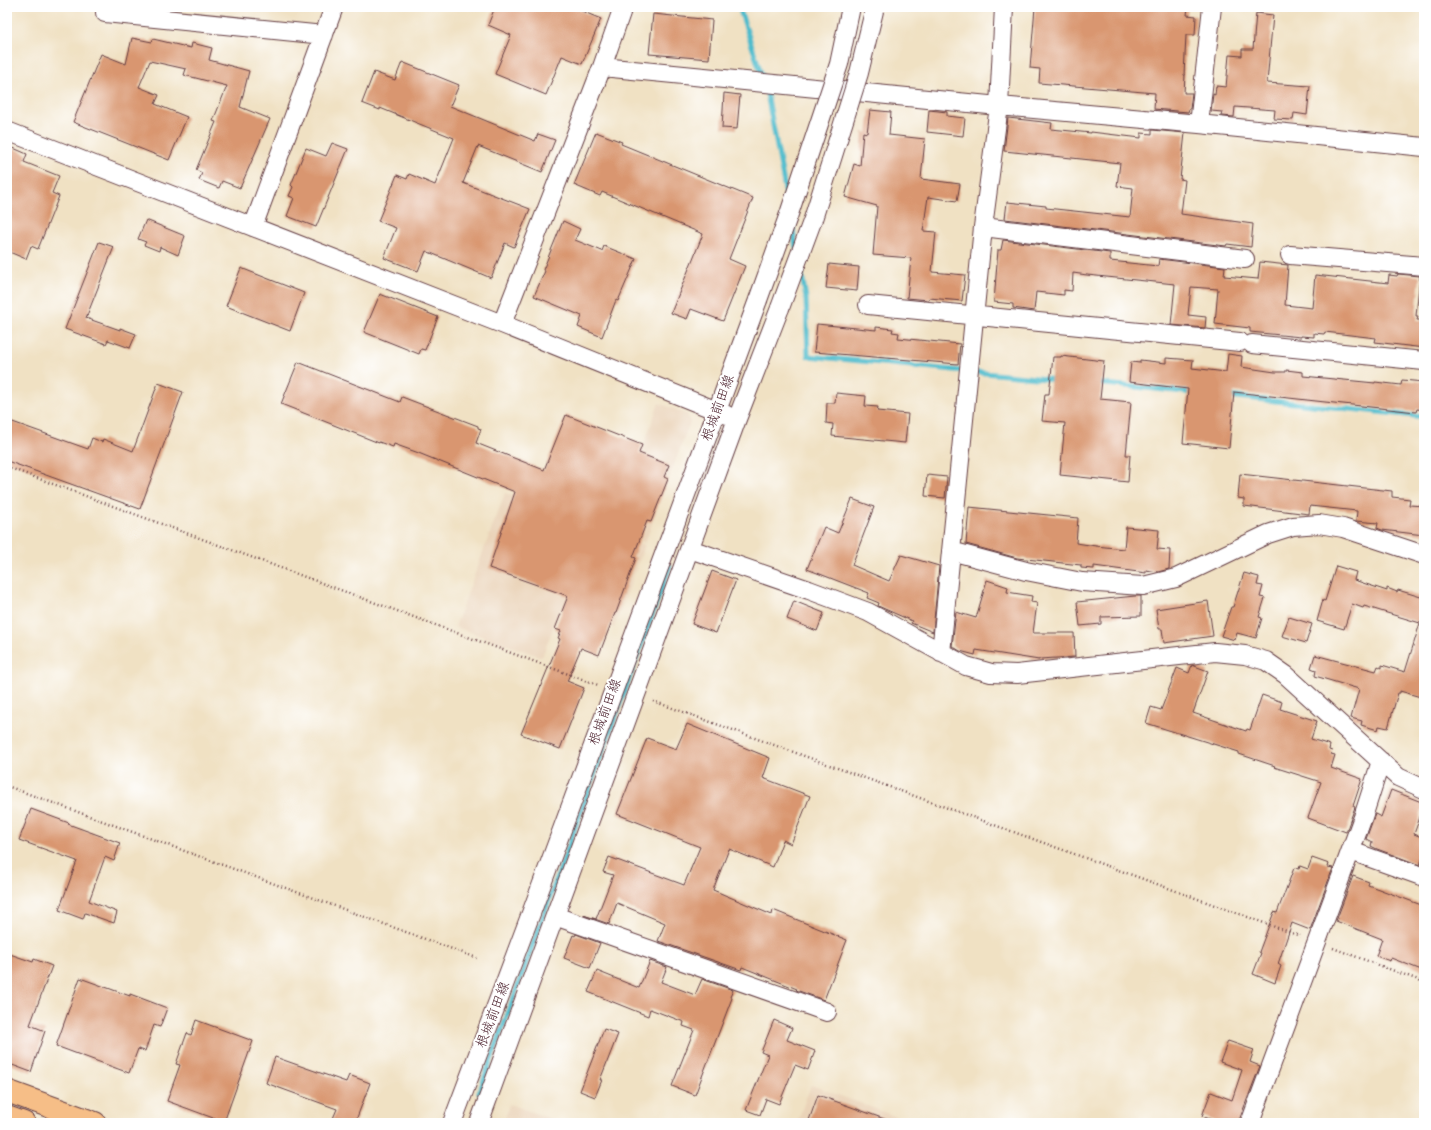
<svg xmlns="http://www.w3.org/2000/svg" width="1431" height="1130" font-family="'Architects Daughter','Klee One',sans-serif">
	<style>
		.built { fill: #ead3b8 }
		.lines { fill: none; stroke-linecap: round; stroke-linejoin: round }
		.stream { stroke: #50bccc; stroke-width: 5 }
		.building { fill: #d9966f }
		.minor-casing { stroke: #633c42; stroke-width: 20 }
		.highway-casing { stroke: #633c42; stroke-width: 24 }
		.path { stroke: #633c42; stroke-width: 2.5; stroke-dasharray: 1 3; stroke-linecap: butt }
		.minor { stroke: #fff; stroke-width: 18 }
		.highway { stroke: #f6be87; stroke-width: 22 }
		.minor-bridge-casing { stroke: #633c42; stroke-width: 20; stroke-linecap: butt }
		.minor-bridge { stroke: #fff; stroke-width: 18 }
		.labels { text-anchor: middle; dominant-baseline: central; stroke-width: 4; stroke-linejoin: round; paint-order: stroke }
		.street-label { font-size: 14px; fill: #4a1f2b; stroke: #fff }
	</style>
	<rect width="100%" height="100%" fill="#fff"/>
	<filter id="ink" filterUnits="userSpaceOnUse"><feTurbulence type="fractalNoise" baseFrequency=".025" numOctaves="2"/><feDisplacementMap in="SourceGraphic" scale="8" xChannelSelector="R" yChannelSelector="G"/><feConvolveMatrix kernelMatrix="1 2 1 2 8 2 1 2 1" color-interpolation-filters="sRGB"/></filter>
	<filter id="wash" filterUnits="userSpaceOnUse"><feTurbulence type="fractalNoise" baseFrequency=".012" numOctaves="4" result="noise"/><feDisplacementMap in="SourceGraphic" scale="16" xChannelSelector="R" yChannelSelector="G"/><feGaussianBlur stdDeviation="0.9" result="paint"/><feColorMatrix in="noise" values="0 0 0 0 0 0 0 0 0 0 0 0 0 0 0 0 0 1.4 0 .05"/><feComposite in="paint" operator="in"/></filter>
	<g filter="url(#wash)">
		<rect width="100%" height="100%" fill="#f0e1c3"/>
		<!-- built -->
		<path class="built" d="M 659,403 L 687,414 L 690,422 L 645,543 L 612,530 Z
			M 505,493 L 645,545 L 614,628 L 561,608 L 542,657 L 455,627 Z
			M 811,1085 L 913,1123 L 797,1123 Z
			M 509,1104 L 563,1123 L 504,1123 Z"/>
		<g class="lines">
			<!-- stream -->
			<path class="stream" d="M 739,7 L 766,88 L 787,200
				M 792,223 L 796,247
				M 801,270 L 806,298 L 808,356 L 1057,380
				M 1095,383 L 1194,393
				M 1228,396 L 1424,417
				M 479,1093 L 670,566"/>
		</g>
		<g id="blocks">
			<!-- building -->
			<path class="building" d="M 495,7 L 572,7 L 601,19 L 582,64 L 562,56 L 546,95 L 495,74 L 511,35 L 488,25 Z
				M 1035,7 L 1188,7 L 1187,15 L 1196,16 L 1195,35 L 1186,35 L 1184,75 L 1185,75 L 1184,93 L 1192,93 L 1190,109 L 1189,109 L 1188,112 L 1154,109 L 1155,93 L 1039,83 L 1040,69 L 1030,68 Z
				M 1256,13 L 1273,15 L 1267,83 L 1310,86 L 1307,115 L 1294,113 L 1293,120 L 1274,119 L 1275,110 L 1235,107 L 1234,117 L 1221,116 L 1222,112 L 1211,111 L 1213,94 L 1215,95 L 1216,86 L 1226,87 L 1229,55 L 1242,56 L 1242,49 L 1253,49 Z
				M 653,14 L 712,20 L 709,59 L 649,54 Z
				M 132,38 L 152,42 L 153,39 L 191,48 L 192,43 L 212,48 L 209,60 L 249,71 L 240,107 L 270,119 L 240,188 L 222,181 L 219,188 L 199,180 L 202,173 L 196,170 L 216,122 L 213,121 L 227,86 L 184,75 L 186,69 L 150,61 L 139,87 L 159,95 L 155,104 L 187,117 L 169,160 L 73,122 L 101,54 L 126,64 Z
				M 402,62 L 459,85 L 450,106 L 535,141 L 538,134 L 555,140 L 542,172 L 478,146 L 463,183 L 530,209 L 514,247 L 505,243 L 491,278 L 426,251 L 418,271 L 384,258 L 396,228 L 378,221 L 397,175 L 407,179 L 409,174 L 435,185 L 454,138 L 380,108 L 380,110 L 362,103 L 374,72 L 395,80 Z
				M 724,93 L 740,95 L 737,129 L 722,128 Z
				M 870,110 L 891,112 L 889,135 L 925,139 L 921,179 L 960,184 L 957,201 L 928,197 L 923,231 L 936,232 L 932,272 L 965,275 L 962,301 L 929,298 L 929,300 L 907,298 L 911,258 L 873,255 L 877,206 L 845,197 L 854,164 L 860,166 L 863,132 L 867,133 Z
				M 929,110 L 947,112 L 947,116 L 965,118 L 963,136 L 927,132 Z
				M 1008,118 L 1052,123 L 1051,129 L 1091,133 L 1091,132 L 1141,138 L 1141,133 L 1152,134 L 1152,130 L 1185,133 L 1180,179 L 1185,180 L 1181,214 L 1253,224 L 1251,247 L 1227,244 L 1226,246 L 1005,219 L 1007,202 L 1046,206 L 1046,208 L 1130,217 L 1133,188 L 1117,186 L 1120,163 L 1004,151 Z
				M 596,132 L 622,142 L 621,144 L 753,198 L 729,259 L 745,266 L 723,321 L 691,309 L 687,319 L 671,313 L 703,234 L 602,192 L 600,196 L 574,185 Z
				M 332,143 L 348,149 L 316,227 L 287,216 L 294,198 L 289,196 L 293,187 L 291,185 L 306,148 L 326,156 Z
				M 11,147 L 27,154 L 24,162 L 59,176 L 52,193 L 59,196 L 38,249 L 31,246 L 26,259 L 7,251 L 7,157 Z
				M 146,220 L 185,236 L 178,255 L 160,247 L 159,251 L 144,245 L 146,242 L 138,239 Z
				M 563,221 L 580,229 L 575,240 L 602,251 L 604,246 L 636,259 L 618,301 L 616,300 L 602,337 L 578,327 L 582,316 L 534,296 L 545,271 L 543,270 Z
				M 1003,240 L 1110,253 L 1110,261 L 1158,266 L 1159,259 L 1225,267 L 1224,276 L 1258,279 L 1260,262 L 1288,265 L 1285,305 L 1312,308 L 1315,275 L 1388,283 L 1389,275 L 1397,276 L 1398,274 L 1420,276 L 1416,316 L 1418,316 L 1417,320 L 1424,320 L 1424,348 L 1375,342 L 1376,338 L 1325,332 L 1324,334 L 1314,333 L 1314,337 L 1301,336 L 1301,337 L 1250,332 L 1250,328 L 1215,324 L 1218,289 L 1191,287 L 1188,315 L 1206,317 L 1205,328 L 1171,325 L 1175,284 L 1087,275 L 1073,273 L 1072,291 L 1064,290 L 1064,295 L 1036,292 L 1034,311 L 1013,308 L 1013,304 L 994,302 L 998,250 L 1001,250 Z
				M 99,242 L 114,247 L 86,318 L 120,330 L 120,328 L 136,334 L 130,348 L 108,340 L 106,344 L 65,329 Z
				M 829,264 L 859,267 L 857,291 L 826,288 Z
				M 241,268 L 304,293 L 290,331 L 226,306 Z
				M 380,294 L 438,317 L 425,350 L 421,349 L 419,354 L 364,332 Z
				M 817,324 L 876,330 L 876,327 L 893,329 L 892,332 L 899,333 L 898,338 L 960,344 L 958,364 L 814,352 Z
				M 1228,354 L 1242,356 L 1241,367 L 1275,372 L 1286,372 L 1286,370 L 1303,372 L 1303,376 L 1375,383 L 1375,382 L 1401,385 L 1402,380 L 1424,382 L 1424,410 L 1417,409 L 1416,412 L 1234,392 L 1229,448 L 1183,443 L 1188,389 L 1129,382 L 1131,362 L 1140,363 L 1140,360 L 1166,363 L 1166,358 L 1193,360 L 1192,368 L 1226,372 Z
				M 1061,356 L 1104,361 L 1100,399 L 1131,402 L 1126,455 L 1130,455 L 1128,482 L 1060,475 L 1065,423 L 1042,421 L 1045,394 L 1049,394 L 1053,357 L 1061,357 Z
				M 298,362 L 400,402 L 402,397 L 478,426 L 478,428 L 481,429 L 476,443 L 544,470 L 566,415 L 642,445 L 639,453 L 669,465 L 664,477 L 668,479 L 651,522 L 647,521 L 633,557 L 636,558 L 616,613 L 615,613 L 599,655 L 581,648 L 567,681 L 584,688 L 560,749 L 521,734 L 560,639 L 558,638 L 561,631 L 555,629 L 568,596 L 489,568 L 515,492 L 416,452 L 394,444 L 393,447 L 379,442 L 379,443 L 281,404 Z
				M 158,383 L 183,392 L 140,509 L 7,461 L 7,420 L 88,449 L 92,438 L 102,442 L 103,439 L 133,451 Z
				M 836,393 L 866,396 L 865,406 L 878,407 L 877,411 L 908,414 L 905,443 L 832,436 L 833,424 L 826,423 L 827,403 L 835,403 Z
				M 1240,474 L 1392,491 L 1392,497 L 1410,499 L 1409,505 L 1424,506 L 1424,535 L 1382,530 L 1377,528 L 1378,523 L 1356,521 L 1357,511 L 1310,506 L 1309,514 L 1244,506 L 1244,499 L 1238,498 Z
				M 927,475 L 947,477 L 945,498 L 925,496 Z
				M 852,499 L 874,507 L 852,565 L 889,581 L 901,555 L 939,566 L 933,632 L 911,623 L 912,621 L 878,606 L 879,603 L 867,598 L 869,593 L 807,569 L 824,527 L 838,533 Z
				M 969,507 L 1078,518 L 1076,543 L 1096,546 L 1124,549 L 1126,527 L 1159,530 L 1157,549 L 1170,550 L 1169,569 L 1158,572 L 1146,570 L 1146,573 L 1094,566 L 1094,569 L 1081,568 L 1081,565 L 1017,558 L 966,544 Z
				M 1336,566 L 1356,572 L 1354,580 L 1387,591 L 1387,588 L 1397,592 L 1398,590 L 1424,598 L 1424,698 L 1400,691 L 1400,693 L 1398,693 L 1388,728 L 1379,726 L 1378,730 L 1361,725 L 1362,721 L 1351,718 L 1359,689 L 1315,676 L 1316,670 L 1311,668 L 1315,655 L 1376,671 L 1378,666 L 1382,668 L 1382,665 L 1405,672 L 1420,623 L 1364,606 L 1363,608 L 1352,604 L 1344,629 L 1317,621 L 1323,600 L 1325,601 Z
				M 712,571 L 736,580 L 716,633 L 692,624 Z
				M 1244,573 L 1259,577 L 1257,585 L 1263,586 L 1260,597 L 1265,598 L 1259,617 L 1262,618 L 1256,638 L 1237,633 L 1235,640 L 1221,636 L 1231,607 L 1233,607 Z
				M 987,580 L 1008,587 L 1007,592 L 1032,596 L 1031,602 L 1037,603 L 1033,633 L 1074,633 L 1075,657 L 1039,659 L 1039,660 L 976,650 L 975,655 L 960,651 L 952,646 L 956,612 L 976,618 Z
				M 1135,596 L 1141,596 L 1141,616 L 1101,617 L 1101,624 L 1080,626 L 1077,602 Z
				M 794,601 L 824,613 L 817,631 L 787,619 Z
				M 1208,601 L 1213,636 L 1164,643 L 1162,629 L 1159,629 L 1156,609 Z
				M 1289,617 L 1312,624 L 1306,643 L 1282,636 Z
				M 1192,665 L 1208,671 L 1193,713 L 1246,731 L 1247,729 L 1250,730 L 1262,695 L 1282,702 L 1280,709 L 1317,721 L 1311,739 L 1330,745 L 1329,750 L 1332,751 L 1331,754 L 1335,755 L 1331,768 L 1362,779 L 1353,806 L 1355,807 L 1346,832 L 1308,818 L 1321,782 L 1274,767 L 1275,766 L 1239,754 L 1239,752 L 1146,723 L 1151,707 L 1161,710 L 1177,668 L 1189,673 Z
				M 687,724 L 770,758 L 763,778 L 810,796 L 791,844 L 783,840 L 773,867 L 729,849 L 713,890 L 772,915 L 773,910 L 847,940 L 824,1000 L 796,990 L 797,989 L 742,967 L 741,970 L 658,941 L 665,923 L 617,903 L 609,924 L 583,915 L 596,919 L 613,875 L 603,872 L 609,857 L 684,885 L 700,847 L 617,814 L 647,738 L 676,749 Z
				M 1391,790 L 1424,803 L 1424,806 L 1414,834 L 1424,838 L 1424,854 L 1420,865 L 1377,849 L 1371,846 L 1372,842 L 1366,839 L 1375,814 L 1381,817 Z
				M 31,809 L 69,823 L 68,824 L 120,843 L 114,861 L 105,857 L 89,901 L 117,912 L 114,923 L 85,913 L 83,919 L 59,910 L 77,861 L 19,840 Z
				M 1312,858 L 1329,864 L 1328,867 L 1333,868 L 1310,930 L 1292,923 L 1278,964 L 1281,966 L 1275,983 L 1253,974 L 1261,953 L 1259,952 L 1274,912 L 1277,913 L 1294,868 L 1299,869 L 1300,866 L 1308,869 Z
				M 1353,876 L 1369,882 L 1368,885 L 1424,906 L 1424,971 L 1391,958 L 1390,961 L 1376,956 L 1382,939 L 1336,921 Z
				M 576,934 L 600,943 L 590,968 L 564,958 L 573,935 L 575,936 Z
				M 7,953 L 33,962 L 34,959 L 52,966 L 30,1025 L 45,1031 L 31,1072 L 7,1063 Z
				M 650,961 L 667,967 L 661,982 L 695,995 L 702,979 L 733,990 L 730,997 L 732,998 L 695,1095 L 672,1086 L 694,1030 L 683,1026 L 684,1022 L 650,1009 L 648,1016 L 588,992 L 597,971 L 639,988 Z
				M 80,978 L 130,996 L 130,994 L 167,1008 L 160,1027 L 154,1025 L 145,1051 L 138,1049 L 129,1073 L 56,1046 Z
				M 196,1020 L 253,1041 L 224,1122 L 167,1101 L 180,1065 L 176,1064 L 187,1033 L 191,1035 Z
				M 774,1020 L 792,1028 L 787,1040 L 815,1051 L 808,1070 L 795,1065 L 779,1104 L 766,1099 L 760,1115 L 746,1110 L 768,1055 L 761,1052 Z
				M 604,1029 L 618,1034 L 600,1080 L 602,1080 L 595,1097 L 580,1091 Z
				M 1228,1041 L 1254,1050 L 1250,1062 L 1260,1066 L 1238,1123 L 1220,1123 L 1202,1116 L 1211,1092 L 1232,1100 L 1242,1070 L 1220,1062 Z
				M 275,1057 L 346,1082 L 349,1075 L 370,1083 L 355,1123 L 331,1123 L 337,1109 L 266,1083 Z
				M 818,1095 L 890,1121 L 890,1123 L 808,1123 Z"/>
		</g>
	</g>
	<g filter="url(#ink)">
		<use href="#blocks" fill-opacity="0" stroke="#633c42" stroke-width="1"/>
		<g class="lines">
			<defs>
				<path id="minor" d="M 105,13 L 324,35
					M 602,67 L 999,106 L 1199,124 L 1424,147
					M 1199,124 L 1212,7
					M 7,131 L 502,324 L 727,415
					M 253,227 L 334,7
					M 983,227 L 1245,259
					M 1290,255 L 1424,266
					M 868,305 L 1240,342
					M 502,324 L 602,67 L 623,7
					M 1252,344 L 1424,361
					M 690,549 L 809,590 L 868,612 L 966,666 L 991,673 L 1017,674 L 1215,652 L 1245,655 L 1266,661 L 1286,675 L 1398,777 L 1424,789
					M 951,551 L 1026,571 L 1082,582 L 1143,586 L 1176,578 L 1268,534 L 1293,526 L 1319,524 L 1343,528 L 1424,555
					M 941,653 L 983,227 L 999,106 L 1004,7
					M 1351,851 L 1424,877
					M 555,916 L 827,1012
					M 452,1123 L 533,908 L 758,300
					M 479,1123 L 737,419 L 780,308
					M 1250,1123 L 1363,817 L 1381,761"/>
				<path id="highway" d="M 7,1091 L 95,1123
					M 7,1117 L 24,1123"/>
			</defs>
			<!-- minor casing -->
			<use href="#minor" class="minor-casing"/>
			<!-- highway casing -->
			<use href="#highway" class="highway-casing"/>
			<!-- path -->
			<path class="path" d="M 7,467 L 598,685
				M 653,701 L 1300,936
				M 7,786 L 477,958
				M 1333,948 L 1424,982"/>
			<!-- minor -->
			<use href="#minor" class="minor"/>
			<!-- highway -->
			<use href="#highway" class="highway"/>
			<defs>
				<path id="minor-bridge" d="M 758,300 L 789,214 L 839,64 L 851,7
					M 780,308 L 813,219 L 859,73 L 875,7"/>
			</defs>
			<!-- minor-bridge casing -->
			<use href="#minor-bridge" class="minor-bridge-casing"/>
			<!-- minor-bridge -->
			<use href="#minor-bridge" class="minor-bridge"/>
		</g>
	</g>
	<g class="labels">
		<!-- street labels -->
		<g class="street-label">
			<text transform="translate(718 408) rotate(-70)">根城前田線</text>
			<text transform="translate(605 712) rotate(-70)">根城前田線</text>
			<text transform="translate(493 1015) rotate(-69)">根城前田線</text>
		</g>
	</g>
	<!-- margin -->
	<rect width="1431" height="1130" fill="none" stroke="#fff" stroke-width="24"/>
</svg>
